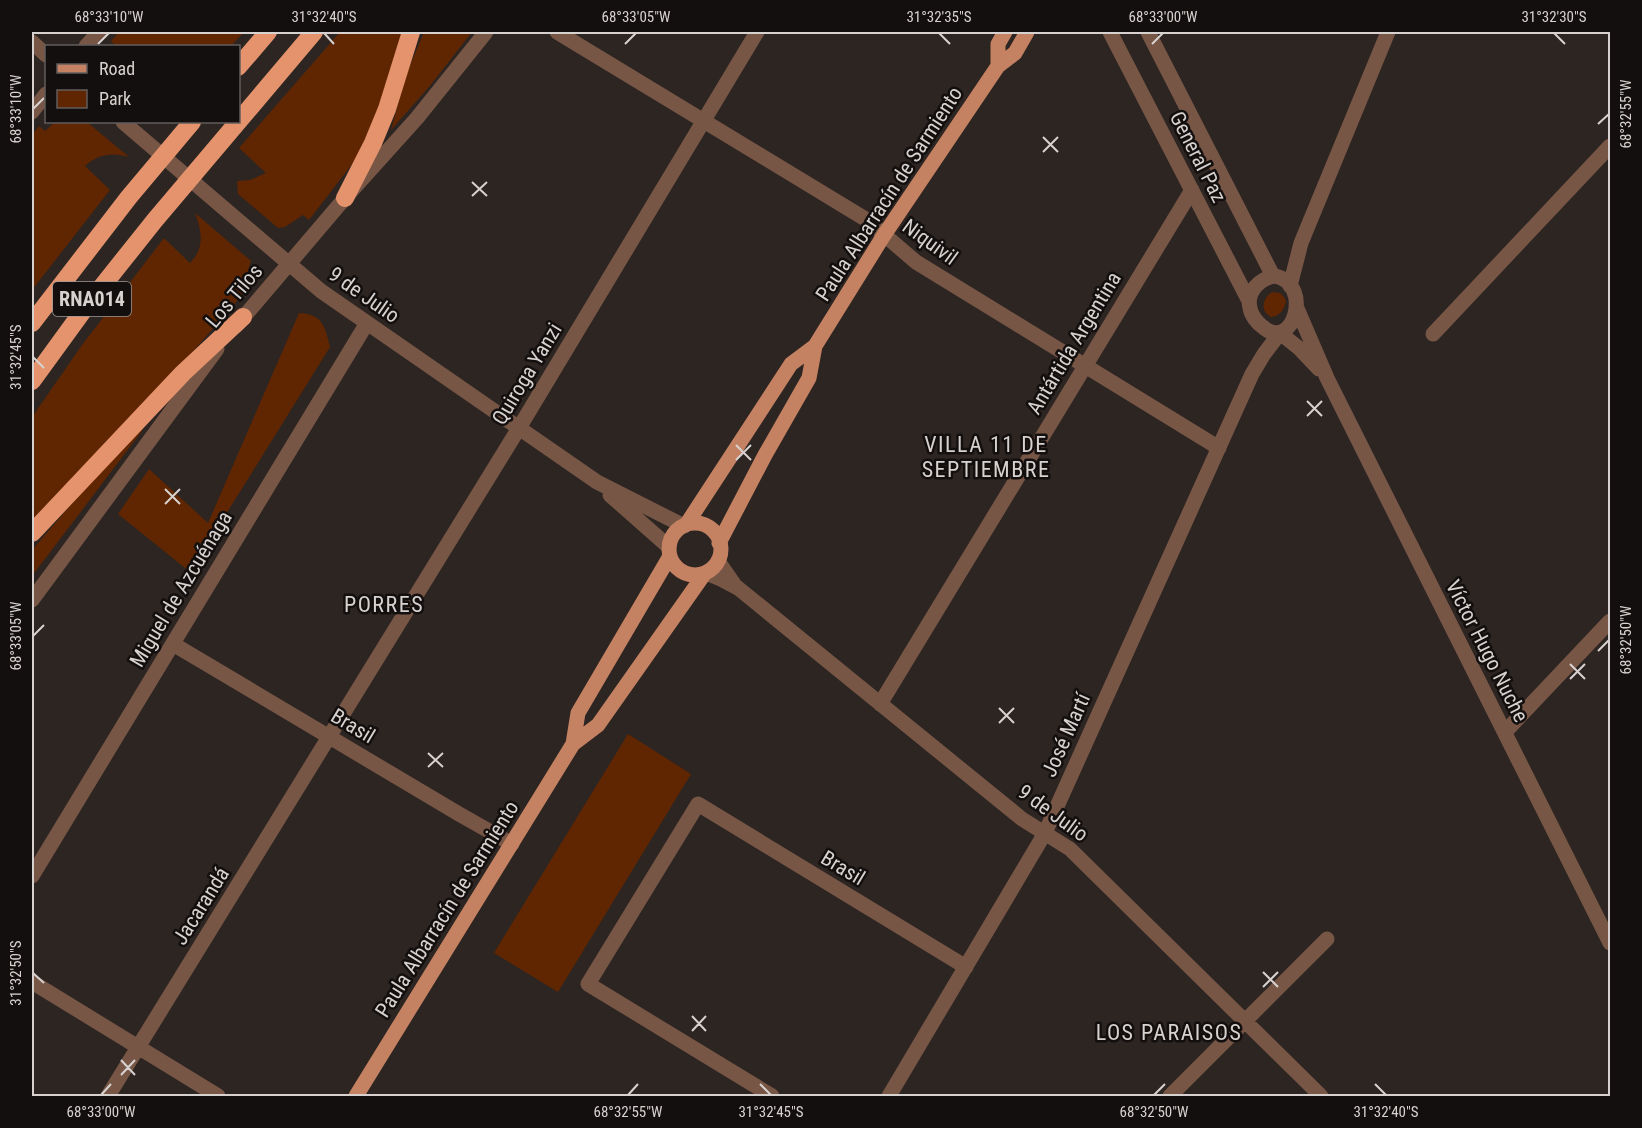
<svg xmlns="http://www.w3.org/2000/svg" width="1642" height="1128" font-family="'Roboto Condensed',sans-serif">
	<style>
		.green { fill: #602602 }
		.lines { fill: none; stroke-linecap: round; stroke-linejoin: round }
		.minor { stroke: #775646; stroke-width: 15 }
		.major { stroke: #c58262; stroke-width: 15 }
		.highway { stroke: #e4936c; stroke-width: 18 }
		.ticks { fill: none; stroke: #d7d2d0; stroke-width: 2 }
		.labels { text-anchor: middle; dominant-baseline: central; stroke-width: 5; stroke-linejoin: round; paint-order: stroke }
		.shield { fill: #130f0e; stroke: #9c9896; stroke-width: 1.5 }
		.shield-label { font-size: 20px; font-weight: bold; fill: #d7d2d0 }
		.street-label { font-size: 21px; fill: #d7d2d0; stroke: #130f0e }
		.neighbourhood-label { font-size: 22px; letter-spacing: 1.5px; fill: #d7d2d0; stroke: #130f0e }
		.neatline { fill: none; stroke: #d7d2d0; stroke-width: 2 }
		.ticks-label { font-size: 15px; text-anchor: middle; fill: #d7d2d0 }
	</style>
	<rect width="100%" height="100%" fill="#2d2522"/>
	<!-- green -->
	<path class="green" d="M 119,32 L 244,32 L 231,46 L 116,46 L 111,41 Z
		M 340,32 L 404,32 L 385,95 L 356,159 L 309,220 L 303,215 L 285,227 L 278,228 L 238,194 L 237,181 L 250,180 L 266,173 L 239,148 Z
		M 424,32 L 472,32 L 429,87 L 391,130 L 406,75 Z
		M 55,122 L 87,122 L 129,157 C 112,152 98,154 85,166 L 110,190 L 32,290 L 32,135 L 39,126 L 45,131 Z
		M 195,213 L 251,261 L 247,274 L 237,288 L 243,294 L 169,379 L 32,524 L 32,417 L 82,345 L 164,238 L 190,263 C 205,248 202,231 195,213 Z
		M 1272,292 L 1280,293 L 1284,297 L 1286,301 C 1284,310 1280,316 1271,317 C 1260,311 1262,299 1272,292 Z
		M 299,313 C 323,314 325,327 330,347 L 190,572 L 118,514 L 149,469 L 208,523 Z
		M 141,429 L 142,431 L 32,576 L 32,550 L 101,470 Z
		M 628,734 L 691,774 L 558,992 L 494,953 Z"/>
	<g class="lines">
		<!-- minor -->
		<path class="minor" d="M 557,32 L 867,220 L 916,262 L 1219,448
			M 1110,32 L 1249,301
			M 1148,32 L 1273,276
			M 32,42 L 46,55
			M 86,46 L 99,32
			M 32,112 L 46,94
			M 123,122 L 321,291 L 597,482 L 684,526
			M 1275,276 C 1314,284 1293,353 1263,327 C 1257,323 1251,315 1250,308 C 1246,292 1260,278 1275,276 Z
			M 1290,286 L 1301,243 L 1388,32
			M 1296,306 L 1327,378 L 1610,943
			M 236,326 L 345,198 L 417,118 L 486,32
			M 1280,333 L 1300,349 L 1319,369
			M 1433,334 L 1610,146
			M 610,495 L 669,547
			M 718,561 L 734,584
			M 706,573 L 721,579 L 738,588 L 1022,819 L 1070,849 L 1321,1096
			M 32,600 L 217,349
			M 173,644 L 459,814 L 512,844
			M 880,704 L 1192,190
			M 1505,732 L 1610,621
			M 32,876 L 367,323
			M 32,982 L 218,1096
			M 108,1096 L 519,428 L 757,32
			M 772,1096 L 588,984 L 698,804 L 966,967
			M 889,1096 L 1045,833 L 1252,374 L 1264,354 L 1280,333
			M 1170,1096 L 1327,939"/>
		<!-- major -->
		<path class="major" d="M 998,66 L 998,44 L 1005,32
			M669 549a26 26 0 1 1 52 0a26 26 0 1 1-52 0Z
			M 686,525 L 791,364 L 815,346 L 884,235 L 998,66 L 1015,53 L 1027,32
			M 719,543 L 765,455 L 809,378 L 815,346
			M 573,744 L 578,713 L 670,556
			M 356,1096 L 573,744 L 598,725 L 705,573"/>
		<!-- highway -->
		<path class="highway" d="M 238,67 L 268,32
			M 345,198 L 373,143 L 387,109 L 411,32
			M 32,323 L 129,197 L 192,122
			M 32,381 L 88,304 L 155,220 L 314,32
			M 32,533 L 183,373 L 243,317"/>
	</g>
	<!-- ticks -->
	<path class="ticks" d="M 324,33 L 334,44M 939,33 L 950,44M 1554,33 L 1565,44M 98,44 L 109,33M 625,44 L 636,33M 1152,44 L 1163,33M 33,109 L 44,98M 1598,124 L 1609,114M 1043,137 L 1058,152M 1043,152 L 1058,137M 472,182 L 487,196M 472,196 L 487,182M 33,357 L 44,368M 1307,401 L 1322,416M 1307,416 L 1322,401M 736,445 L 751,460M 736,460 L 751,445M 165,489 L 180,504M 165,504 L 180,489M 33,636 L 44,625M 1598,651 L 1609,640M 1570,664 L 1585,679M 1570,679 L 1585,664M 999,708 L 1014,723M 999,723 L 1014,708M 428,753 L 443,767M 428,767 L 443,753M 1263,972 L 1278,987M 33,973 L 44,983M 1263,987 L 1278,972M 692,1016 L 706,1031M 692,1031 L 706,1016M 121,1060 L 135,1075M 121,1075 L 135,1060M 760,1084 L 771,1095M 1375,1084 L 1386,1095M 101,1095 L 111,1084M 628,1095 L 638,1084M 1154,1095 L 1165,1084"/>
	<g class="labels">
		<!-- shield labels -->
		<rect class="shield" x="53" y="282" width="78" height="34" rx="4.5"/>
		<g class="shield-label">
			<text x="92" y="299">RNA014</text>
		</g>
		<!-- street labels -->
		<g class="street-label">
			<text transform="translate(1198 157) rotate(63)">General Paz</text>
			<text transform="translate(889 194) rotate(-57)">Paula Albarracín de Sarmiento</text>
			<text transform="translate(930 242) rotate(36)">Niquivil</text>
			<text transform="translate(364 295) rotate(35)">9 de Julio</text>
			<text transform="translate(234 296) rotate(-50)">Los Tilos</text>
			<text transform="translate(1074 343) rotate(-59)">Antártida Argentina</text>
			<text transform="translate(527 374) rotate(-59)">Quiroga Yanzi</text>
			<text transform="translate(181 589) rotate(-59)">Miguel de Azcuénaga</text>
			<text transform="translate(1487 651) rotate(63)">Víctor Hugo Nuche</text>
			<text transform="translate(353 726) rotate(31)">Brasil</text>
			<text transform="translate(1066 735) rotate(-66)">José Martí</text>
			<text transform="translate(1053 813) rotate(36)">9 de Julio</text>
			<text transform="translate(843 868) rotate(31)">Brasil</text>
			<text transform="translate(201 906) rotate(-58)">Jacarandá</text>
			<text transform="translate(447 909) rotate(-58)">Paula Albarracín de Sarmiento</text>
		</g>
		<!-- neighbourhood labels -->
		<g class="neighbourhood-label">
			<text x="986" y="444">VILLA 11 DE<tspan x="986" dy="25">SEPTIEMBRE</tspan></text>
			<text x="384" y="604">PORRES</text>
			<text x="1169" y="1032">LOS PARAISOS</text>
		</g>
	</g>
	<!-- border -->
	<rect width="1642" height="1128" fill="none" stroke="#130f0e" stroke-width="66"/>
	<!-- legend -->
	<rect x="45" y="45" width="195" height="78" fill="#130f0e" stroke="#615d5c" stroke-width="1.5"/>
	<rect x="57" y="64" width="30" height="9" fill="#c58262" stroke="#615d5c" stroke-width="1.5"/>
	<text x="99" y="75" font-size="18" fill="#d7d2d0">Road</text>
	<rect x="57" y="90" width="30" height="18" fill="#602602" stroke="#615d5c" stroke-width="1.5"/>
	<text x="99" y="105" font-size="18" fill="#d7d2d0">Park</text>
	<rect x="33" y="33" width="1576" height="1062" class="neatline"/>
	<g class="ticks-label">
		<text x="109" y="22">68°33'10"W</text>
		<text x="324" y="22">31°32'40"S</text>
		<text x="636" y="22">68°33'05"W</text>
		<text x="939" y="22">31°32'35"S</text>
		<text x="1163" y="22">68°33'00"W</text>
		<text x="1554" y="22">31°32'30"S</text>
		<text transform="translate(16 109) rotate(-90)" y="5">68°33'10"W</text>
		<text transform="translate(1626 114) rotate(-90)" y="5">68°32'55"W</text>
		<text transform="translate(16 357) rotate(-90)" y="5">31°32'45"S</text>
		<text transform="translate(16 636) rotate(-90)" y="5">68°33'05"W</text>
		<text transform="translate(1626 640) rotate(-90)" y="5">68°32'50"W</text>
		<text transform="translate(16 973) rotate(-90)" y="5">31°32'50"S</text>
		<text x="101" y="1117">68°33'00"W</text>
		<text x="628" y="1117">68°32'55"W</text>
		<text x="771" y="1117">31°32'45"S</text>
		<text x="1154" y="1117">68°32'50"W</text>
		<text x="1386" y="1117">31°32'40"S</text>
	</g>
</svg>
